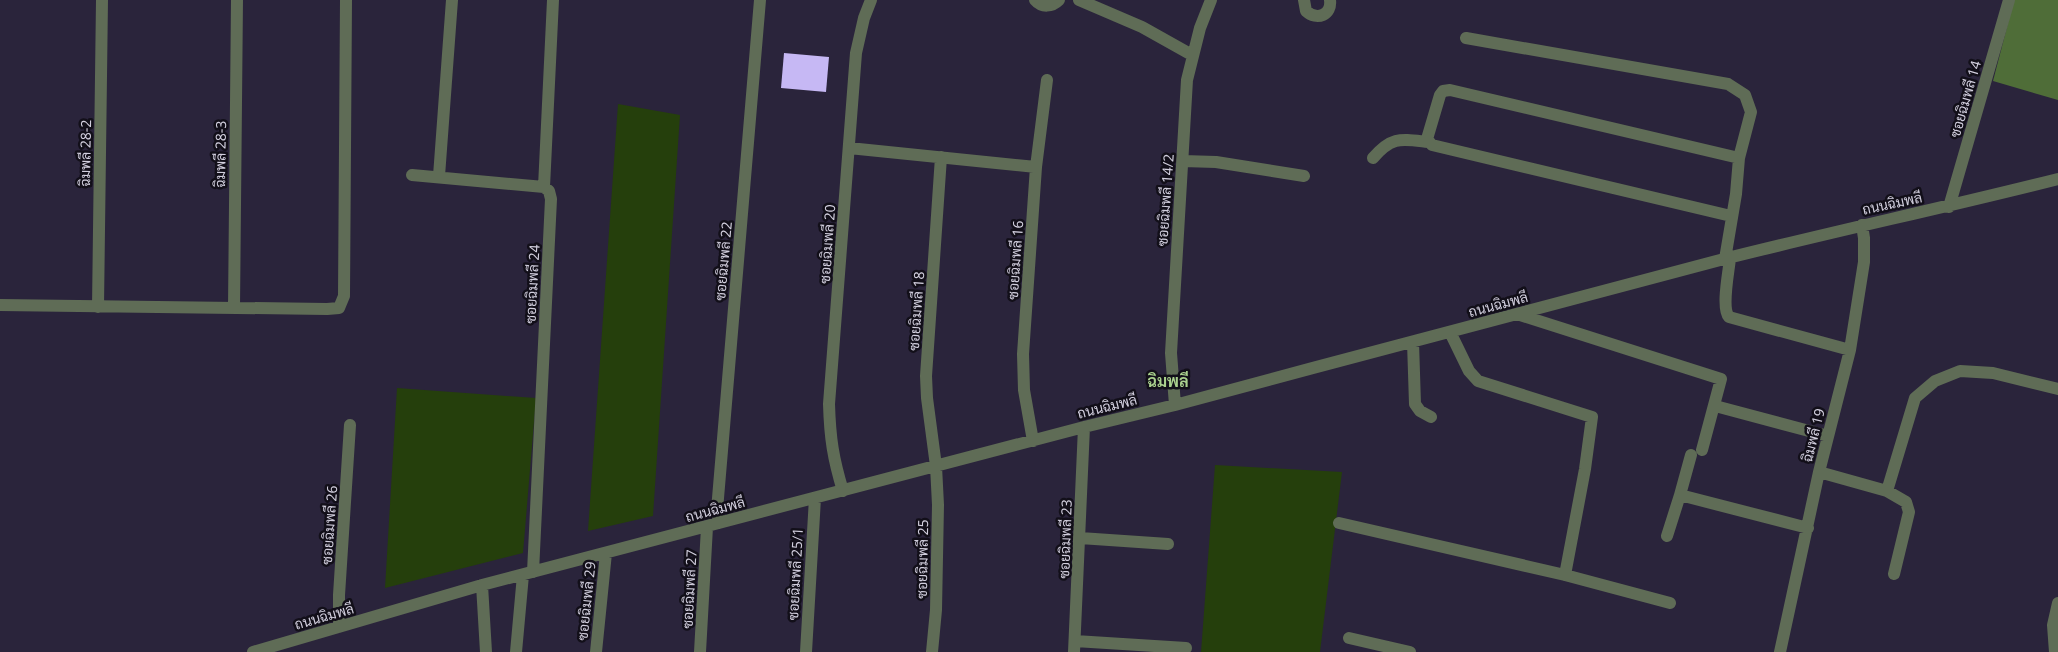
<svg xmlns="http://www.w3.org/2000/svg" width="2058" height="652" font-family="'Noto Sans',Sarabun,sans-serif">
	<style>
		.green { fill: #253f0c }
		.forest { fill: #4f6d38 }
		.building { fill: #c6b8f4 }
		.lines { fill: none; stroke-linecap: round; stroke-linejoin: round }
		.minor { stroke: #5f6c56; stroke-width: 12 }
		.labels { text-anchor: middle; dominant-baseline: central; stroke-width: 5; stroke-linejoin: round; paint-order: stroke }
		.street-label { font-size: 14px; fill: #d2cfde; stroke: #120f19 }
		.quarter-label { font-size: 16px; font-weight: bold; fill: #aad18e; stroke: #120f19 }
	</style>
	<rect width="100%" height="100%" fill="#2a243b"/>
	<!-- green -->
	<path class="green" d="M 618,104 L 680,115 L 653,516 L 588,531 Z
		M 397,388 L 536,398 L 523,553 L 385,588 Z
		M 1215,465 L 1342,472 L 1320,652 L 1201,652 Z"/>
	<!-- forest -->
	<path class="forest" d="M 2014,0 L 2058,0 L 2058,100 L 1993,81 Z"/>
	<!-- building -->
	<path class="building" d="M 784,53 L 829,57 L 826,92 L 781,88 Z"/>
	<g class="lines">
		<!-- minor -->
		<path class="minor" d="M 1035,0 C 1042,8 1052,7 1059,0
			M 1079,0 L 1142,27 L 1192,55
			M 1304,0 L 1306,11 C 1317,21 1332,15 1330,0
			M 1466,38 L 1728,84 L 1745,95 L 1751,112 L 1739,158 L 1736,194 L 1725,259
			M 849,148 L 1036,167
			M 1373,158 C 1392,136 1401,139 1428,142
			M 1183,161 L 1216,162 L 1304,176
			M 412,175 L 544,187
			M 439,176 L 452,0
			M 1949,207 L 2009,0
			M 1731,216 L 1432,145 L 1427,139 L 1440,95 L 1443,91 L 1450,90 L 1739,158
			M 1730,258 C 1729,271 1721,308 1729,317 L 1850,350
			M 0,305 L 327,309 L 339,308 L 344,296 L 346,0
			M 98,307 L 102,0
			M 234,308 L 237,0
			M 1517,314 L 1721,379 L 1702,450
			M 1450,332 L 1469,371 L 1478,381 L 1592,417 L 1585,469 L 1565,575
			M 1413,342 L 1415,404 L 1420,411 L 1431,417
			M 1175,405 L 1171,353 L 1187,80 L 1200,28 L 1211,0
			M 1719,407 L 1828,436
			M 1033,441 L 1024,390 L 1023,354 L 1036,167 L 1047,80
			M 1819,472 L 1887,491 L 1915,398 L 1935,381 L 1960,371 L 1993,373 L 2058,389
			M 843,491 C 833,458 830,438 829,404 L 856,53 L 864,18 L 871,0
			M 1887,491 L 1906,502 L 1909,512 L 1894,574
			M 1680,495 L 1691,455
			M 719,523 L 717,510 L 760,0
			M 1339,523 L 1565,575 L 1670,603
			M 1667,536 L 1680,495 L 1808,528
			M 1080,538 L 1168,544
			M 533,572 L 551,199 L 549,191 L 544,187 L 553,0
			M 482,585 L 486,652
			M 339,627 L 339,595 L 350,425
			M 1349,638 L 1410,652
			M 1075,641 L 1186,648
			M 253,652 L 482,585 L 1084,427 L 1175,405 C 1358,356 1541,306 1724,259 C 1835,231 1947,207 2058,179
			M 516,652 L 523,575
			M 596,652 L 606,553
			M 700,652 L 707,527
			M 806,652 L 815,498
			M 932,652 L 936,610 L 938,505 L 936,466 L 927,398 L 926,376 L 941,157
			M 1074,652 L 1084,427
			M 1780,652 L 1819,472 L 1850,350 L 1864,262 L 1864,238 L 1862,225
			M 2055,652 L 2053,625 L 2058,603"/>
	</g>
	<g class="labels">
		<!-- street labels -->
		<g class="street-label">
			<text transform="translate(1965 99) rotate(-74)">ซอยฉิมพลี 14</text>
			<text transform="translate(85 153) rotate(-89)">ฉิมพลี 28-2</text>
			<text transform="translate(220 154) rotate(-89)">ฉิมพลี 28-3</text>
			<text transform="translate(1165 200) rotate(-86)">ซอยฉิมพลี 14/2</text>
			<text transform="translate(1892 203) rotate(-12)">ถนนฉิมพลี</text>
			<text transform="translate(827 244) rotate(-86)">ซอยฉิมพลี 20</text>
			<text transform="translate(1015 260) rotate(-86)">ซอยฉิมพลี 16</text>
			<text transform="translate(723 261) rotate(-85)">ซอยฉิมพลี 22</text>
			<text transform="translate(532 284) rotate(-87)">ซอยฉิมพลี 24</text>
			<text transform="translate(1498 304) rotate(-15)">ถนนฉิมพลี</text>
			<text transform="translate(916 311) rotate(-86)">ซอยฉิมพลี 18</text>
			<text transform="translate(1107 406) rotate(-14)">ถนนฉิมพลี</text>
			<text transform="translate(1813 435) rotate(-76)">ฉิมพลี 19</text>
			<text transform="translate(715 509) rotate(-15)">ถนนฉิมพลี</text>
			<text transform="translate(329 525) rotate(-86)">ซอยฉิมพลี 26</text>
			<text transform="translate(1065 539) rotate(-88)">ซอยฉิมพลี 23</text>
			<text transform="translate(922 559) rotate(-89)">ซอยฉิมพลี 25</text>
			<text transform="translate(795 574) rotate(-87)">ซอยฉิมพลี 25/1</text>
			<text transform="translate(689 589) rotate(-87)">ซอยฉิมพลี 27</text>
			<text transform="translate(586 601) rotate(-84)">ซอยฉิมพลี 29</text>
			<text transform="translate(324 616) rotate(-16)">ถนนฉิมพลี</text>
		</g>
		<!-- quarter labels -->
		<g class="quarter-label">
			<text x="1168" y="381">ฉิมพลี</text>
		</g>
	</g>
</svg>
